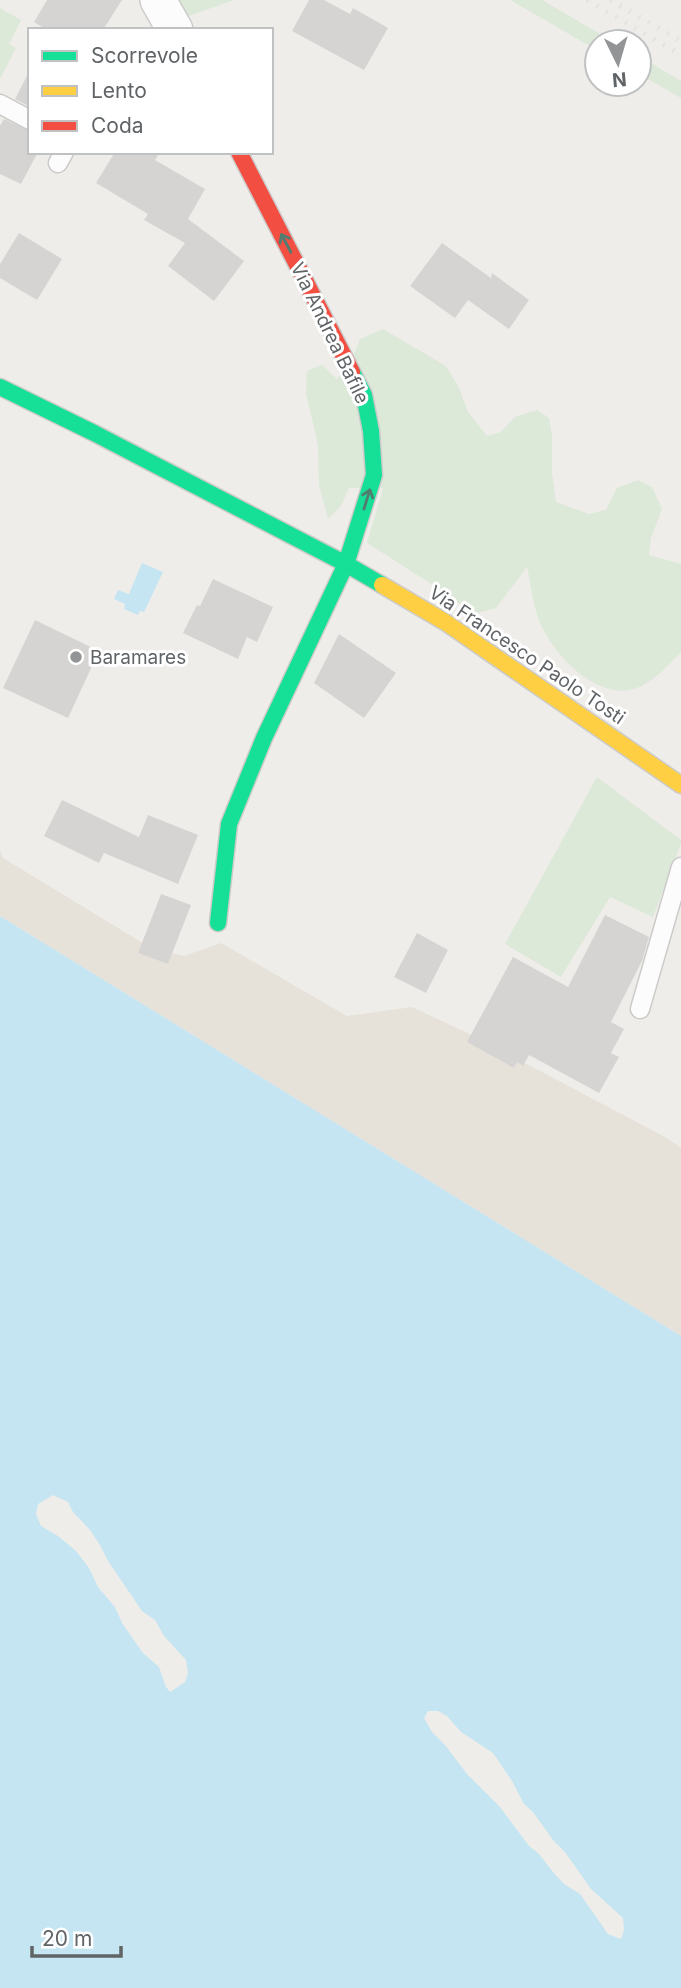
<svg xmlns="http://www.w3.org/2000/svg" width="681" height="1988" font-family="Inter,sans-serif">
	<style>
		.green { fill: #dce8d8 }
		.sand { fill: #e7e2d9 }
		.water { fill: #c5e5f2 }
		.pier { fill: #efedea }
		.building { fill: #d6d4d3 }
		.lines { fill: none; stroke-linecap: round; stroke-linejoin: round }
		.lane-casing { stroke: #cccbca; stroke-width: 21 }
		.street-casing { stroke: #cccbca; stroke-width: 38 }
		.fast-casing { stroke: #cbcbca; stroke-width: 19 }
		.slow-casing { stroke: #cbcbca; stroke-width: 19 }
		.jam-casing { stroke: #cbcbca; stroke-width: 19 }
		.lane { stroke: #fdfcfc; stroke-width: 18 }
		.street { stroke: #fdfcfc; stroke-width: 35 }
		.fast { stroke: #16e098; stroke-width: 16 }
		.slow { stroke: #ffcf43; stroke-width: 16 }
		.jam { stroke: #f24e42; stroke-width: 16 }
		.rail { stroke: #e3e3e2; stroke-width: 5; stroke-dasharray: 2 9; stroke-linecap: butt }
		.oneway { stroke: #517d71 }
		.poi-dot { fill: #929495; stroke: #fff; stroke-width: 2.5 }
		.labels { text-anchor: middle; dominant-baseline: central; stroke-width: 6; stroke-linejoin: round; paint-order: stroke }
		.street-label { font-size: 19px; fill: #606467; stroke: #fff }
		.poi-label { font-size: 19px; fill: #606467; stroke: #fff; text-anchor: start }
	</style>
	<rect width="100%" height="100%" fill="#efedea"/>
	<!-- green -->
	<path class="green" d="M 176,0 L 234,0 L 186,17 Z
		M 510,0 L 542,0 L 614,42 L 597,42 L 597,50 Z
		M 0,8 L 21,20 L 9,44 L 16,48 L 0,79 Z
		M 639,56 L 681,81 L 681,98 L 639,74 Z
		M 383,329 L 446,366 L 459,388 L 468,412 L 487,436 L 501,432 L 515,417 L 537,410 L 549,418 L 552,435 L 552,473 L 556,502 L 589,514 L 606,510 L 617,488 L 638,480 L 652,487 L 662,509 L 651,538 L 649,555 L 681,564 L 681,652 C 670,663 659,676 645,684 C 607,708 559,662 543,629 C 534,613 531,585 527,567 L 496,608 L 473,614 L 441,590 L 367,543 L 383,488 L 349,488 L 341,506 L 328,519 L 319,485 L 318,445 L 306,393 L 307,371 L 322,365 L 337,379 L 355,352 L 360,339 Z
		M 597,777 L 681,840 L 681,843 L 653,917 L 610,897 L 561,977 L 505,944 Z"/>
	<!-- sand -->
	<path class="sand" d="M 0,850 L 3,858 L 151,948 L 184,956 L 221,943 L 347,1016 L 412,1007 L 474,1036 L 667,1138 L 681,1148 L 681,1336 L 0,916 Z"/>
	<!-- water -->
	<path class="water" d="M 142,563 L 163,572 L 144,612 L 140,611 L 138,615 L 124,609 L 125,604 L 114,599 L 118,590 L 129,594 Z
		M 0,916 L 681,1336 L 681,1988 L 0,1988 Z"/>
	<!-- pier -->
	<path class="pier" d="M 53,1495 L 68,1502 L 73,1512 L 90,1530 L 100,1545 L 108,1561 L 142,1611 L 155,1620 L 164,1636 L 186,1660 L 188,1673 L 185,1682 L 170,1692 L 166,1687 L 159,1667 L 143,1653 L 122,1623 L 115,1607 L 98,1587 L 89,1568 L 76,1551 L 58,1536 L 41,1526 L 36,1514 L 38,1504 Z
		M 428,1711 L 438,1711 L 447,1716 L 461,1732 L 493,1753 L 512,1781 L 524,1804 L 533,1812 L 553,1840 L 565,1852 L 591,1889 L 623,1918 L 624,1930 L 621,1939 L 608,1934 L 580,1894 L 564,1884 L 553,1872 L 539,1854 L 529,1846 L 500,1807 L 467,1774 L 445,1745 L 432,1732 L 424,1718 Z"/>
	<!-- building -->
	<path class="building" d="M 47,0 L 122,0 L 103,30 L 47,30 L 34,22 Z
		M 309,0 L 324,0 L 350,14 L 353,8 L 388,28 L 364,70 L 292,31 Z
		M 30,70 L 30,107 L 15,99 Z
		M 4,119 L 30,131 L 30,152 L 38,152 L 21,184 L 0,174 L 0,126 Z
		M 115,152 L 160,152 L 155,160 L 205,189 L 188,219 L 244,261 L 214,301 L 168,266 L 185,243 L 144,220 L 148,214 L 96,183 Z
		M 19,233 L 62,259 L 37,300 L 0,278 L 0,264 Z
		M 442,243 L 491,278 L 492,273 L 529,300 L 509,329 L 468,300 L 455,318 L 410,286 Z
		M 213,579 L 273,607 L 257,642 L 247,637 L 238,659 L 183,633 L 197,605 L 200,606 Z
		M 35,620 L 99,651 L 68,718 L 3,688 Z
		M 339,634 L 396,673 L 364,718 L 314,683 Z
		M 62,800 L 139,837 L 148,815 L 198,835 L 178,884 L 104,853 L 99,863 L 44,836 Z
		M 161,894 L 191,905 L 168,964 L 138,953 Z
		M 605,915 L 649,937 L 642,961 L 611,1022 L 624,1029 L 611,1053 L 619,1057 L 599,1093 L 529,1055 L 523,1066 L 517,1062 L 514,1068 L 467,1042 L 513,957 L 568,987 Z
		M 417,933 L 448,950 L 426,993 L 394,977 Z"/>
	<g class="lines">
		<defs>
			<path id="lane" d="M 0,104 L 30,120
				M 58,163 L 64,152
				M 640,1009 L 681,867"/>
			<path id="street" d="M 158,0 L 175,30"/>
			<path id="fast" d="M 0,387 L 94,433 L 346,564 L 382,585
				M 218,923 L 229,824 L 264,738 L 346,564 L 374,475 L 371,431 L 364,395 L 352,372"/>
			<path id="slow" d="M 382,585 L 445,622 L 681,785"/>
			<path id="jam" d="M 239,152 L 352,372"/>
		</defs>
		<!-- lane casing -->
		<use href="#lane" class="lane-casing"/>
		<!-- street casing -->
		<use href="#street" class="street-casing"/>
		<!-- fast casing -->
		<use href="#fast" class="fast-casing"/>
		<!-- slow casing -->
		<use href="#slow" class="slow-casing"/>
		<!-- jam casing -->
		<use href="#jam" class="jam-casing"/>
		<!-- lane -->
		<use href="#lane" class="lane"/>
		<!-- street -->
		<use href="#street" class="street"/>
		<!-- fast -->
		<use href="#fast" class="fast"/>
		<!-- slow -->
		<use href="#slow" class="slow"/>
		<!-- jam -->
		<use href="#jam" class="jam"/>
		<!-- rail -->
		<path class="rail" d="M 587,0 L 681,55
			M 610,0 L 681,41"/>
	</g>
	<!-- one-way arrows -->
	<defs><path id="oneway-shaft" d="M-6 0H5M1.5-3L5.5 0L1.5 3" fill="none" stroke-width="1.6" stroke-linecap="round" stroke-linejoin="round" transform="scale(1.75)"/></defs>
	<g class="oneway">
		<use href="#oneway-shaft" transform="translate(286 243) rotate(-118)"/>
		<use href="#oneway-shaft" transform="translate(367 499) rotate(-73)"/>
	</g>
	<!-- markers -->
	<circle class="poi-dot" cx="76" cy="657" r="7"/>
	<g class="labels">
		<!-- street labels -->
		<g class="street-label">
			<text transform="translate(330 333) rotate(64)">Via Andrea Bafile</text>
			<text transform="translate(527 655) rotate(34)">Via Francesco Paolo Tosti</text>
		</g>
		<!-- poi labels -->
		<g class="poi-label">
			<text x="90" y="657">Baramares</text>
		</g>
	</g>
	<!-- legend -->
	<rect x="28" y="28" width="245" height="126" fill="#ffffff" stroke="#bfc1c2" stroke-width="2"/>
	<rect x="42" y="51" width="35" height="10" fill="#16e098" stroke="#bfc1c2" stroke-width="2"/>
	<text x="91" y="63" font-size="21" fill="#606467">Scorrevole</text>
	<rect x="42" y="86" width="35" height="10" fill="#ffcf43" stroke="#bfc1c2" stroke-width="2"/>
	<text x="91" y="98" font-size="21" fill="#606467">Lento</text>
	<rect x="42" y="121" width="35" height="10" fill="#f24e42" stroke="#bfc1c2" stroke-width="2"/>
	<text x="91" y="133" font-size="21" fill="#606467">Coda</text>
	<!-- north arrow -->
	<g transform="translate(618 63) rotate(175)"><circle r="33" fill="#ffffff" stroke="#bfc1c2" stroke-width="2"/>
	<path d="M0-5L12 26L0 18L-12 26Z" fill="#929495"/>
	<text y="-10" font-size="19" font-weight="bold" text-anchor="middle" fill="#606467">N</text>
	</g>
	<!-- scale -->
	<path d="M32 1946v10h89v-10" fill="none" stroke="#606467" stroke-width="3.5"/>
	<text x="42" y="1946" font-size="21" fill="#606467" stroke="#ffffff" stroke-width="5" paint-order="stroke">20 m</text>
</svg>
